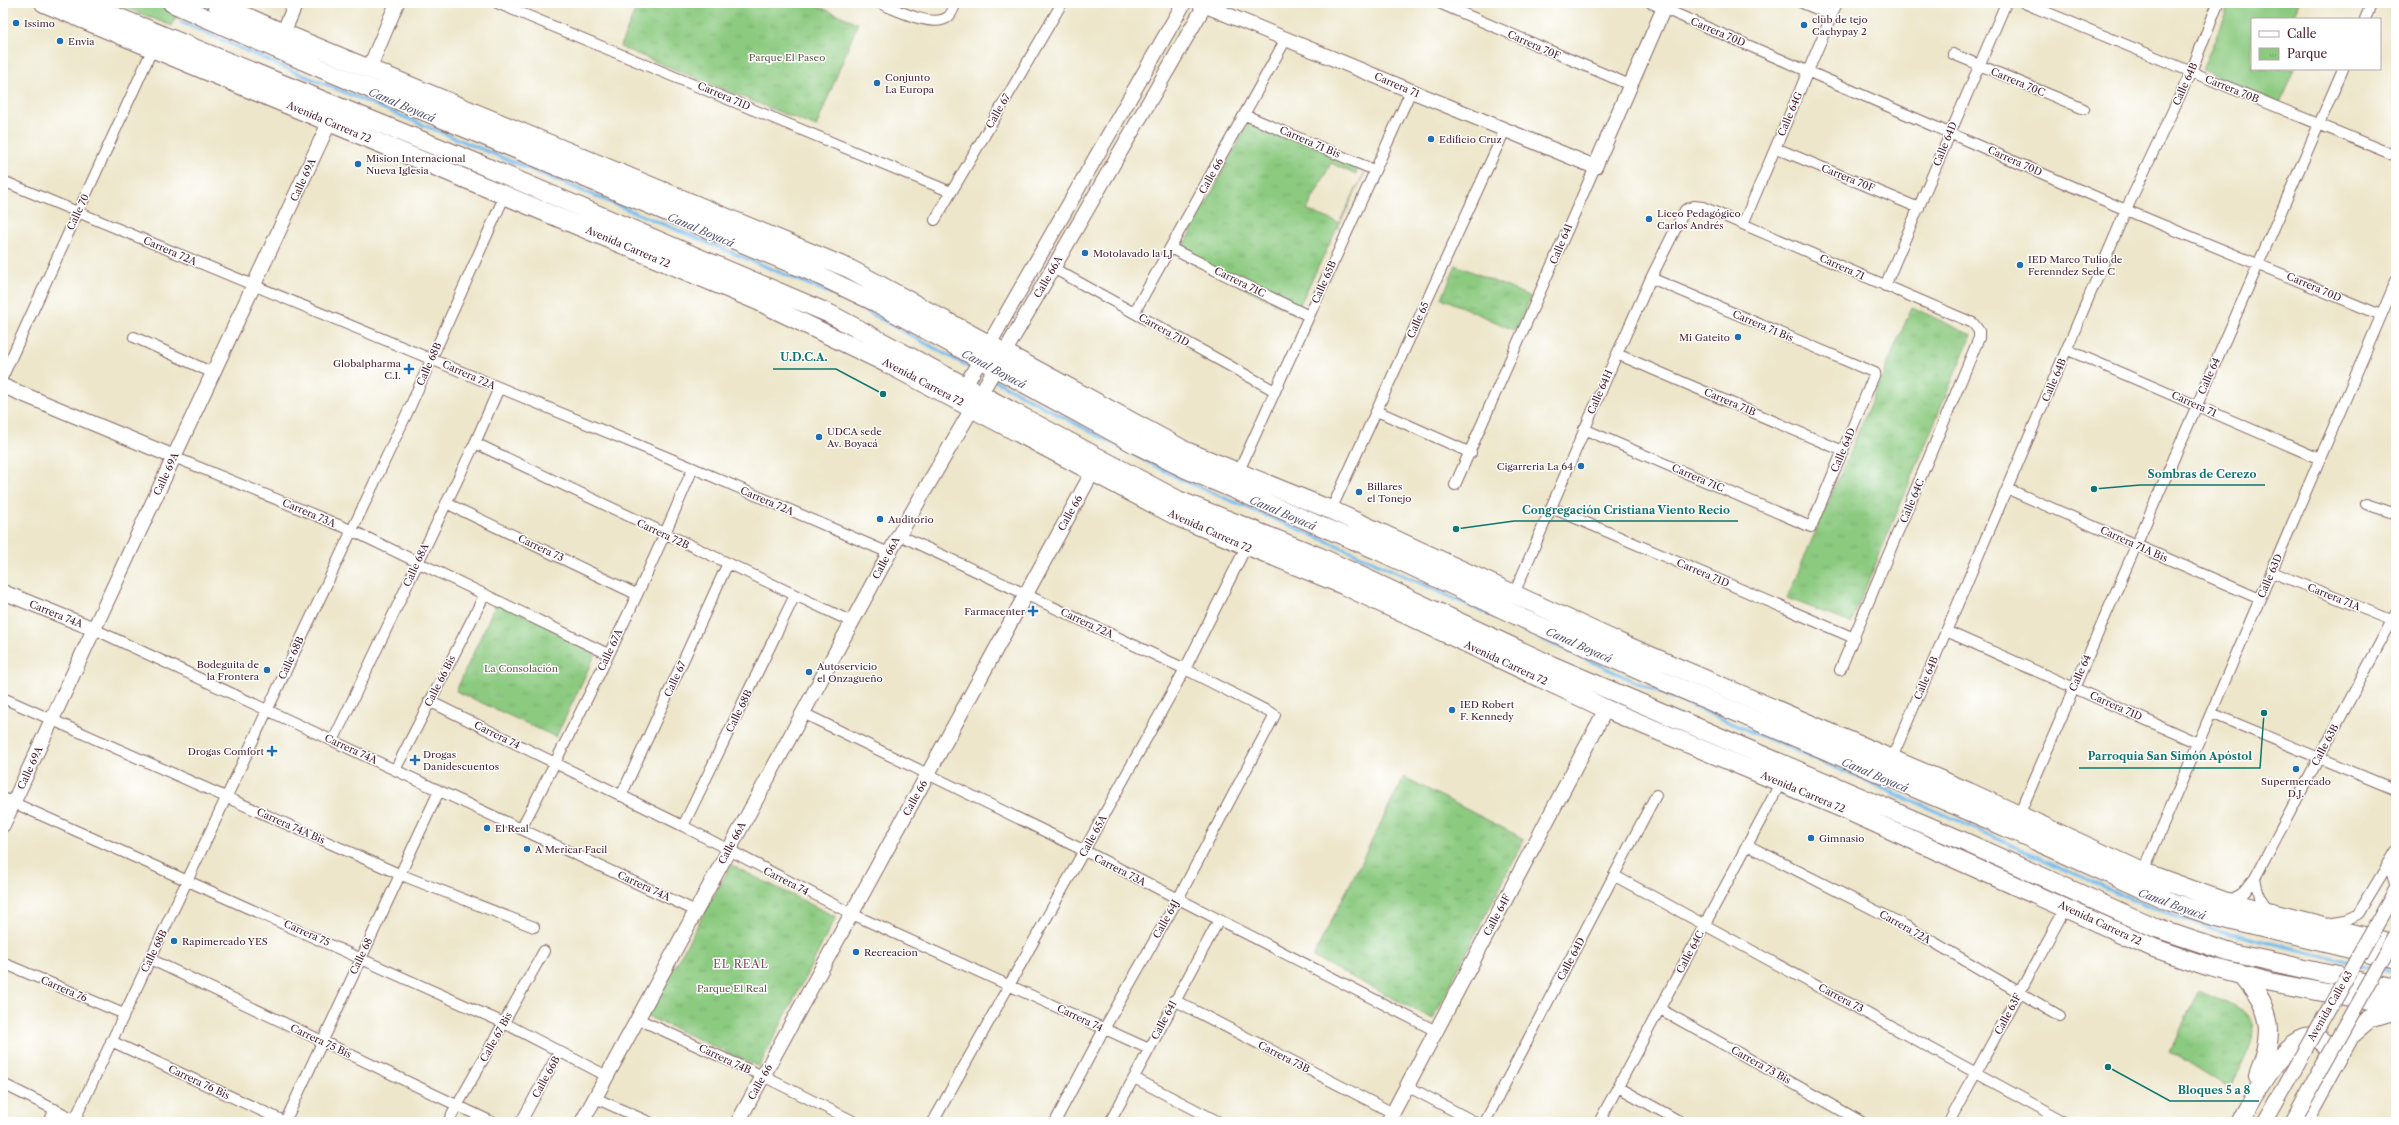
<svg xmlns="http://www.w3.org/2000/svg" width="2399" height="1125" font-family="'Libre Caslon Text',serif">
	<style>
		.grass { fill: #8cca80; stroke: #6b7456 }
		.park { fill: url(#park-tufts); stroke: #6b7456 }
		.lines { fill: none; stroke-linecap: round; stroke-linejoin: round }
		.stream { stroke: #7abef0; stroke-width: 3.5 }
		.street-casing { stroke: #836563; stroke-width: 12 }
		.secondary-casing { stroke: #836563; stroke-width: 16 }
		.highway-casing { stroke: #836563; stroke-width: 20 }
		.street { stroke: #fff; stroke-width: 10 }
		.secondary { stroke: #fff; stroke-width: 14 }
		.highway { stroke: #fff; stroke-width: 18 }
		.secondary-bridge-casing { stroke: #836563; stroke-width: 16; stroke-linecap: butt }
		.secondary-bridge { stroke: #fff; stroke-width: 14 }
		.poi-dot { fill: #1f6fb2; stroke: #fff; stroke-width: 1.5 }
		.labels { text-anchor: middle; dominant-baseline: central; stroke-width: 3; stroke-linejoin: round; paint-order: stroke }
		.poi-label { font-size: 10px; fill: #4a1f2b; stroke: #fff; text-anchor: start }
		.street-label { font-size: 10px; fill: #4a1f2b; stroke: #fff }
		.park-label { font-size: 10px; fill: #615b49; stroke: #fff }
		.water-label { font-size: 11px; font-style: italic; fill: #5b5770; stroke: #fff }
		.neighbourhood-label { font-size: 11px; letter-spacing: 1px; fill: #7c4861; stroke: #fff }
		.leader { fill: none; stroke: #0f766e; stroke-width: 1.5 }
		.callout-dot { fill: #0f766e; stroke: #fff; stroke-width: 1.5 }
		.callout-label { font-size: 11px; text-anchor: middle; font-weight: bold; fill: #0f766e; stroke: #fff; stroke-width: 3; stroke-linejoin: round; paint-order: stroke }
	</style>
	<defs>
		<pattern id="park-tufts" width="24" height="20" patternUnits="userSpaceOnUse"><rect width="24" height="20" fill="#8cca80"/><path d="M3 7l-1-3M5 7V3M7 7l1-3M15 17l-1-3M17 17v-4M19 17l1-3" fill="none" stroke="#7aad6f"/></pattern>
	</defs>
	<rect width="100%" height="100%" fill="#fff"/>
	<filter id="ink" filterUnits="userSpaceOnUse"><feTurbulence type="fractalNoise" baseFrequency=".025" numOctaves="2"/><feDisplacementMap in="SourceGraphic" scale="8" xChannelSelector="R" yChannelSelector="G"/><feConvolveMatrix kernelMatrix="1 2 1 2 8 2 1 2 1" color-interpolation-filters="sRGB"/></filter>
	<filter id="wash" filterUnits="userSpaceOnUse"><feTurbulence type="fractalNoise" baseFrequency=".012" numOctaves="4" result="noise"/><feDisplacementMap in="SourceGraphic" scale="16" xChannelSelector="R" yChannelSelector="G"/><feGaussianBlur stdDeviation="0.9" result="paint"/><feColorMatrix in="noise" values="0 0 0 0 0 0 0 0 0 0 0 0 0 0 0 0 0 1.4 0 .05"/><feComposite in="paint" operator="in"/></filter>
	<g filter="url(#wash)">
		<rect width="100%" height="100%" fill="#ede6ca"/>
		<!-- grass -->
		<path class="grass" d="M 114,3 L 153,3 L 178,13 L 172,26 Z
			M 2230,3 L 2299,3 L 2292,19 L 2252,19 L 2252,69 L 2294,69 L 2280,103 L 2202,70 Z"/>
		<!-- park -->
		<path class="park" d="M 638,3 L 810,3 L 858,23 L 816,127 L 620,47 Z
			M 1250,119 L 1358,166 L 1356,175 L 1331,163 L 1307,210 L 1339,223 L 1365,172 L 1295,314 L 1180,254 Z
			M 1456,265 L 1531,297 L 1516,331 L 1442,298 Z
			M 1912,307 L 1971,335 L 1851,623 L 1787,598 Z
			M 497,601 L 597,651 L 556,737 L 456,691 Z
			M 1404,777 L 1524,839 L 1433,1019 L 1313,957 Z
			M 731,865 L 836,917 L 759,1067 L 647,1016 Z
			M 2199,990 C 2213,997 2229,1002 2242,1010 C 2268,1026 2240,1070 2229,1088 L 2170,1051 Z"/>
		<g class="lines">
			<!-- stream -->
			<path class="stream" d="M 181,22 L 281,66 L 844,299 L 971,368
				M 992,379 L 1180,479 L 1348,550 L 1636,682 L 1947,816 L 2142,904 L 2217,930 L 2351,962
				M 2357,964 L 2375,968
				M 2381,969 L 2396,973"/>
		</g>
	</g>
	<g filter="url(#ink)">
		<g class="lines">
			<defs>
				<path id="street" d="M 497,3 L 951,192
					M 879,3 C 895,9 933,29 948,17 C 952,14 954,7 956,3
					M 1439,3 L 1630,85
					M 1651,3 L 2126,210 L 2381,315
					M 1802,3 L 1831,15
					M 2024,3 L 2396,156
					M 2365,19 L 2372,3
					M 1953,54 L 2084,109
					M 1245,115 L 1374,170
					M 1776,148 L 1919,208
					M 3,181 L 693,468 L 889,553
					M 935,220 L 1062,3
					M 1743,224 L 1837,3
					M 1170,248 L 1309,316
					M 1053,268 L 1275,391
					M 1885,286 L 2006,3
					M 1134,313 L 1286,39
					M 134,337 L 213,373
					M 2068,350 L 2320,459
					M 1617,354 L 1843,451
					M 3,376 L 153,48
					M 1377,411 L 1471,453
					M 1584,429 L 1811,527 L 1875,373 L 1651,278
					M 475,443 L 852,622
					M 174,457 L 351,530 L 608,654
					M 1238,473 L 1411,91
					M 1455,485 L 1595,167
					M 2008,489 L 2260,599
					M 446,503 L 636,594
					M 2366,504 L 2396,514
					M 1552,508 L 1854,638
					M 1331,510 L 1505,130
					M 899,535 L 1185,669 L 1275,715 L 1178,899 L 1104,1029 L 1055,1122
					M 2272,572 L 2396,622
					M 1514,594 L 1617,354 L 1651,278 L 1685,210 L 1694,206 L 1703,207 L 1973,323 L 1979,331 L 1979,338 L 1840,670
					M 94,629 L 696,911
					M 1946,631 L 2198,743
					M 3,698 L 399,874 L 534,927
					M 429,701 L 683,826 L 852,914 L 1149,1049
					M 803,713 L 1085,851 L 1436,1031
					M 2211,713 L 2396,790
					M 333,741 L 475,443 L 499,388
					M 1892,758 L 2126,210 L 2191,72 L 2218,3
					M 395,770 L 485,594
					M 621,796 L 728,563
					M 3,798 L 504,1023 L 607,1076
					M 2019,815 L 2343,69
					M 683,826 L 795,595
					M 521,829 C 582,711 642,591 693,468
					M 1747,845 L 1906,926 L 2060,1016
					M 2394,858 L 2392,874 L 2396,889
					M 2143,872 L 2396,281
					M 1615,876 L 2066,1122
					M 2255,878 L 2259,897 L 2269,912
					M 2227,902 L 2243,893 L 2255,878 L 2396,613
					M 2329,923 L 2346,920 L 2358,914 L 2396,851
					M 150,959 L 492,1122
					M 3,963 L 124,1014
					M 1174,1000 L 1393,1113
					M 1660,1009 L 1862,1122
					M 638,1019 L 763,1076 L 855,1122
					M 111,1041 L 286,1122
					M 1134,1078 L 1219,1122
					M 3,1084 L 80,1122
					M 1407,1086 L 1475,1122
					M 1618,1087 L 1681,1122
					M 595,1098 L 649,1122
					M 75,1119 L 409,409 L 505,195
					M 49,1122 L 55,1109
					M 285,1122 L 439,791
					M 448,1122 L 544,951
					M 521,1122 L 559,1052
					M 933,1122 L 1185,669 L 1246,547
					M 1110,1122 L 1219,920
					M 1485,1122 L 1656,795
					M 1599,1122 L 1781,782
					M 1949,1122 L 2066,907"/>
				<path id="secondary" d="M 1199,3 L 1595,167 L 1666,3
					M 283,33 L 296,3
					M 369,69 L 397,3
					M 3,386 L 174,457
					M 960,395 L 1184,3
					M 3,592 L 94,629
					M 3,825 L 329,123
					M 582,1122 L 899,535 L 1205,5
					M 738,1122 L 1092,473
					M 1388,1122 L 1606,709"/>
				<path id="highway" d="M 44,3 L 758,301 L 886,363 L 1180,518 L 1343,585 L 1606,709 L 1846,810 L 2154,948 L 2207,966 L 2265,981 L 2396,1006
					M 83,3 L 477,163 L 830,314 L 1178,500 L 1318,556 L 1551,665 L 1956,838 L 2156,928 L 2228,952 L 2396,989
					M 172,3 L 320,68 L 812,272 L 877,303 L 1135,444 L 1186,469 L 1377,550 L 1524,619 L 1663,681 L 1985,818 L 2171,902 L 2216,917 L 2396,960
					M 216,3 L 283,33 L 850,269 L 1186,451 L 1331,510 L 1618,642 L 1969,792 L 2143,872 L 2220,900 L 2396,944
					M 2243,976 C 2274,1012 2275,1033 2258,1077
					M 2240,1122 C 2254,1095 2306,994 2337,1060
					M 2303,1122 L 2350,1036 L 2370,1019 L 2396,1011"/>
			</defs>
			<!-- street casing -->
			<use href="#street" class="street-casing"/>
			<!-- secondary casing -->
			<use href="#secondary" class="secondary-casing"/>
			<!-- highway casing -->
			<use href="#highway" class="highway-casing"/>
			<!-- street -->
			<use href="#street" class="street"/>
			<!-- secondary -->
			<use href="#secondary" class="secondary"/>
			<!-- highway -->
			<use href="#highway" class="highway"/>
			<defs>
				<path id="secondary-bridge" d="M 2265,1122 L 2396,890
					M 2291,1122 L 2396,935"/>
			</defs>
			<!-- secondary-bridge casing -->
			<use href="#secondary-bridge" class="secondary-bridge-casing"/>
			<!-- secondary-bridge -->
			<use href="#secondary-bridge" class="secondary-bridge"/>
		</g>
	</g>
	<!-- markers -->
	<g class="poi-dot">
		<circle cx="16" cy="23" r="4"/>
		<circle cx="1804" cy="25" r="4"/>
		<circle cx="60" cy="41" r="4"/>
		<circle cx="877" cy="83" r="4"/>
		<circle cx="1431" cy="139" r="4"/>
		<circle cx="358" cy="164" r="4"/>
		<circle cx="1649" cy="219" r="4"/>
		<circle cx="1085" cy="253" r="4"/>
		<circle cx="2020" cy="265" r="4"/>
		<circle cx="1738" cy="337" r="4"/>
		<path d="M407 363h4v4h4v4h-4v4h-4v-4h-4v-4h4z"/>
		<circle cx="819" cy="437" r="4"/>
		<circle cx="1581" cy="466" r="4"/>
		<circle cx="1359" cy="492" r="4"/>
		<circle cx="880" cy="519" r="4"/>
		<path d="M1031 605h4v4h4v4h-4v4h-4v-4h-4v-4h4z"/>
		<circle cx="267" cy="670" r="4"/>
		<circle cx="809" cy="672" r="4"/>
		<circle cx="1452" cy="710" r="4"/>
		<path d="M270 745h4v4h4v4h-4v4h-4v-4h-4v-4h4z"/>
		<path d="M413 754h4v4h4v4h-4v4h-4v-4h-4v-4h4z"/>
		<circle cx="2296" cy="769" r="4"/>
		<circle cx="487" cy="828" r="4"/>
		<circle cx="1811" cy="838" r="4"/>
		<circle cx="527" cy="849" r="4"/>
		<circle cx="174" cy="941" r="4"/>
		<circle cx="856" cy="952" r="4"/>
	</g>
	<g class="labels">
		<!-- poi labels -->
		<g class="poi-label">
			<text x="1812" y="19">club de tejo<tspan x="1812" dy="12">Cachypay 2</tspan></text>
			<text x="24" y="23">Issimo</text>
			<text x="68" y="41">Envia</text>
			<text x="885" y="77">Conjunto<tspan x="885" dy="12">La Europa</tspan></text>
			<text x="1439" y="139">Edificio Cruz</text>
			<text x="366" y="158">Mision Internacional<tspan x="366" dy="12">Nueva Iglesia</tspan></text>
			<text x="1657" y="213">Liceo Pedagógico<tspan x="1657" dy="12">Carlos Andrés</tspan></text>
			<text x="1093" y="253">Motolavado la LJ</text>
			<text x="2028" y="259">IED Marco Tulio de<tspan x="2028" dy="12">Ferenndez Sede C</tspan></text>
			<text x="1730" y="337" text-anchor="end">Mi Gateito</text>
			<text x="401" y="363" text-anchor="end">Globalpharma<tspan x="401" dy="12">C.I.</tspan></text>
			<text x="827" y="431">UDCA sede<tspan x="827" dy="12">Av. Boyacá</tspan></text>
			<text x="1573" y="466" text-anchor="end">Cigarreria La 64</text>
			<text x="1367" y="486">Billares<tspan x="1367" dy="12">el Tonejo</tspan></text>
			<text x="888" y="519">Auditorio</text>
			<text x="1025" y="611" text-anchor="end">Farmacenter</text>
			<text x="259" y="664" text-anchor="end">Bodeguita de<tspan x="259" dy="12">la Frontera</tspan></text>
			<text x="817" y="666">Autoservicio<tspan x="817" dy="12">el Onzagueño</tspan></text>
			<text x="1460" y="704">IED Robert<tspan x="1460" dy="12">F. Kennedy</tspan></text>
			<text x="264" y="751" text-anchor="end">Drogas Comfort</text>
			<text x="423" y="754">Drogas<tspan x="423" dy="12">Danidescuentos</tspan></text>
			<text x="2296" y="781" text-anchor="middle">Supermercado<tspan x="2296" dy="12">D.J.</tspan></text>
			<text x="495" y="828">El Real</text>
			<text x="1819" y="838">Gimnasio</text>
			<text x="535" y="849">A Mericar Facil</text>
			<text x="182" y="941">Rapimercado YES</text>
			<text x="864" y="952">Recreacion</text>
		</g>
		<!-- street labels -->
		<g class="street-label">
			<text transform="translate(1718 32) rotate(23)">Carrera 70D</text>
			<text transform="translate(1534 45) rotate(24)">Carrera 70F</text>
			<text transform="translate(2018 82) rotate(23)">Carrera 70C</text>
			<text transform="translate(2185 84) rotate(-66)">Calle 64B</text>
			<text transform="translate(1397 85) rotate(23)">Carrera 71</text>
			<text transform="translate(2232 89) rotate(22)">Carrera 70B</text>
			<text transform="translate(724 96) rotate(23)">Carrera 71D</text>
			<text transform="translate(998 111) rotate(-60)">Calle 67</text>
			<text transform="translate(1790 114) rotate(-67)">Calle 64G</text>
			<text transform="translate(329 122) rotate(23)">Avenida Carrera 72</text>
			<text transform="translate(1310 142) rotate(23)">Carrera 71 Bis</text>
			<text transform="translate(1945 144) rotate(-68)">Calle 64D</text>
			<text transform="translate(2015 161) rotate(24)">Carrera 70D</text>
			<text transform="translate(1211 176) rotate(-61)">Calle 66</text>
			<text transform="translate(1848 178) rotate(22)">Carrera 70F</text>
			<text transform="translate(303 180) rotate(-65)">Calle 69A</text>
			<text transform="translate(78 212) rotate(-65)">Calle 70</text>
			<text transform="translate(1561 244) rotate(-67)">Calle 64I</text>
			<text transform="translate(628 247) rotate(23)">Avenida Carrera 72</text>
			<text transform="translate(170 251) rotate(23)">Carrera 72A</text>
			<text transform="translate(1842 267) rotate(24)">Carrera 71</text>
			<text transform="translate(1048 277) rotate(-60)">Calle 66A</text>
			<text transform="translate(1240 282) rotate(26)">Carrera 71C</text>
			<text transform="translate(1324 282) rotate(-66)">Calle 65B</text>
			<text transform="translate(2314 287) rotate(23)">Carrera 70D</text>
			<text transform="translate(1418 320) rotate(-66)">Calle 65</text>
			<text transform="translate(1763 326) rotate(23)">Carrera 71 Bis</text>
			<text transform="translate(1164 330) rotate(29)">Carrera 71D</text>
			<text transform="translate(429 364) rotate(-66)">Calle 68B</text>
			<text transform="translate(469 375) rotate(24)">Carrera 72A</text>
			<text transform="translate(2209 376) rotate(-66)">Calle 64</text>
			<text transform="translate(2054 380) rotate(-67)">Calle 64B</text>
			<text transform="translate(923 382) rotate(28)">Avenida Carrera 72</text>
			<text transform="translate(1600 392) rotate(-66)">Calle 64H</text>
			<text transform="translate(1730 402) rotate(23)">Carrera 71B</text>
			<text transform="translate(2194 404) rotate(24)">Carrera 71</text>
			<text transform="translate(1843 450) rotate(-67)">Calle 64D</text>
			<text transform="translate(166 474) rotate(-65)">Calle 69A</text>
			<text transform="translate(1698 478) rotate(23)">Carrera 71C</text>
			<text transform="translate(767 501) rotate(23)">Carrera 72A</text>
			<text transform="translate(1912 501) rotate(-67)">Calle 64C</text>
			<text transform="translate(309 513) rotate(23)">Carrera 73A</text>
			<text transform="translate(1070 513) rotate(-61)">Calle 66</text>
			<text transform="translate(1210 531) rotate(24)">Avenida Carrera 72</text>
			<text transform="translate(663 534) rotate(25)">Carrera 72B</text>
			<text transform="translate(2134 544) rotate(24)">Carrera 71A Bis</text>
			<text transform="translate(541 548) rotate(25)">Carrera 73</text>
			<text transform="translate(886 558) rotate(-62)">Calle 66A</text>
			<text transform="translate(416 565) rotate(-65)">Calle 68A</text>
			<text transform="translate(1703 573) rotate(23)">Carrera 71D</text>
			<text transform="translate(2270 576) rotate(-67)">Calle 63D</text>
			<text transform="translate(2334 597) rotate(22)">Carrera 71A</text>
			<text transform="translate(56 614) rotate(22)">Carrera 74A</text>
			<text transform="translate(1087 623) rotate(25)">Carrera 72A</text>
			<text transform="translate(610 650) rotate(-65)">Calle 67A</text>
			<text transform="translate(291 658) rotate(-65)">Calle 68B</text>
			<text transform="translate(1506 663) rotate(25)">Avenida Carrera 72</text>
			<text transform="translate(2080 673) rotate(-66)">Calle 64</text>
			<text transform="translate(1926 678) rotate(-67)">Calle 64B</text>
			<text transform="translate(675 679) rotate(-65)">Calle 67</text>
			<text transform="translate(440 681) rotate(-63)">Calle 66 Bis</text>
			<text transform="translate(2116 706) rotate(24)">Carrera 71D</text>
			<text transform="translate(739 711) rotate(-64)">Calle 68B</text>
			<text transform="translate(497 735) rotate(26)">Carrera 74</text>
			<text transform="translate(2325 745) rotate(-62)">Calle 63B</text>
			<text transform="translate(351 749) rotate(25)">Carrera 74A</text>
			<text transform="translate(30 768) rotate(-65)">Calle 69A</text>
			<text transform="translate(1803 792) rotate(23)">Avenida Carrera 72</text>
			<text transform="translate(915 798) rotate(-61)">Calle 66</text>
			<text transform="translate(291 826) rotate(24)">Carrera 74A Bis</text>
			<text transform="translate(1093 836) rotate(-61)">Calle 65A</text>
			<text transform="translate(732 843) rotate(-62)">Calle 66A</text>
			<text transform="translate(1120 870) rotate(27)">Carrera 73A</text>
			<text transform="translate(786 881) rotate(27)">Carrera 74</text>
			<text transform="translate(644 886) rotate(25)">Carrera 74A</text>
			<text transform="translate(1497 915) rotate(-62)">Calle 64F</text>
			<text transform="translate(1166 919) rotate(-61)">Calle 64J</text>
			<text transform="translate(2100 923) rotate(25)">Avenida Carrera 72</text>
			<text transform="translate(1905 927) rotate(29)">Carrera 72A</text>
			<text transform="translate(307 933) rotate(24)">Carrera 75</text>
			<text transform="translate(154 951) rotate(-64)">Calle 68B</text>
			<text transform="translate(1690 952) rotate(-62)">Calle 64C</text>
			<text transform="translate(361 956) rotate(-65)">Calle 68</text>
			<text transform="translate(1571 959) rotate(-62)">Calle 64D</text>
			<text transform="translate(64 989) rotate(23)">Carrera 76</text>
			<text transform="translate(1841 998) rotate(28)">Carrera 73</text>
			<text transform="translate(2330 1006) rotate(-60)">Avenida Calle 63</text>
			<text transform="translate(2008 1014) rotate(-62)">Calle 63F</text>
			<text transform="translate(1080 1018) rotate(25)">Carrera 74</text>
			<text transform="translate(1164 1020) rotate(-62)">Calle 64I</text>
			<text transform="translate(496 1037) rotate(-61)">Calle 67 Bis</text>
			<text transform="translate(321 1041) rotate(25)">Carrera 75 Bis</text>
			<text transform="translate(1284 1057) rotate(27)">Carrera 73B</text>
			<text transform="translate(725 1059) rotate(25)">Carrera 74B</text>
			<text transform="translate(1761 1065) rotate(29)">Carrera 73 Bis</text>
			<text transform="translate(546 1077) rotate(-61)">Calle 66B</text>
			<text transform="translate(199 1082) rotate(25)">Carrera 76 Bis</text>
			<text transform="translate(760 1082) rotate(-61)">Calle 66</text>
		</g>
		<!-- park labels -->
		<g class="park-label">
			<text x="787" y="57">Parque El Paseo</text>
			<text x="521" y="668">La Consolación</text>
			<text x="732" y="988">Parque El Real</text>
		</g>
		<!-- water labels -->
		<g class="water-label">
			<text transform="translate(402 105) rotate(23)">Canal Boyacá</text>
			<text transform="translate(701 230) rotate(23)">Canal Boyacá</text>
			<text transform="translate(994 369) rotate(28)">Canal Boyacá</text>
			<text transform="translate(1283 513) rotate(23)">Canal Boyacá</text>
			<text transform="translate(1579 645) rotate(24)">Canal Boyacá</text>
			<text transform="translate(1875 775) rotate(23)">Canal Boyacá</text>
			<text transform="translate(2172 904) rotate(20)">Canal Boyacá</text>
		</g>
		<!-- neighbourhood labels -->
		<g class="neighbourhood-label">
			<text x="741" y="964">EL REAL</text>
		</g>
	</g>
	<!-- callouts -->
	<path class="leader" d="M883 394L836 369H773M2094 489L2140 485H2265M1456 529L1514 521H1738M2264 713L2260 768H2079M2108 1067L2170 1101H2259"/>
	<g class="callout-dot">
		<circle cx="883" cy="394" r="4"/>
		<circle cx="2094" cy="489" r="4"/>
		<circle cx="1456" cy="529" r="4"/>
		<circle cx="2264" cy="713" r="4"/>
		<circle cx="2108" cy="1067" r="4"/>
	</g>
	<g class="callout-label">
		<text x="804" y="361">U.D.C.A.</text>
		<text x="2202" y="478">Sombras de Cerezo</text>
		<text x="1626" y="514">Congregación Cristiana Viento Recio</text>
		<text x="2170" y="760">Parroquia San Simón Apóstol</text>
		<text x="2214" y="1094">Bloques 5 a 8</text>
	</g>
	<!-- margin -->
	<rect width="2399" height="1125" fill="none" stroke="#fff" stroke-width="16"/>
	<!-- legend -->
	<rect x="2251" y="18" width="130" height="52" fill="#ffffff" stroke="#b7a5aa"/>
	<rect x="2259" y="31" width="20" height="6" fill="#ffffff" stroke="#b7a5aa"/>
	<text x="2287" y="38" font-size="12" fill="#4a1f2b">Calle</text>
	<rect x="2259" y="48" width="20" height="12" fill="url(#park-tufts)" stroke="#b7a5aa"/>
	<text x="2287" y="58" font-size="12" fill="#4a1f2b">Parque</text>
</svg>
